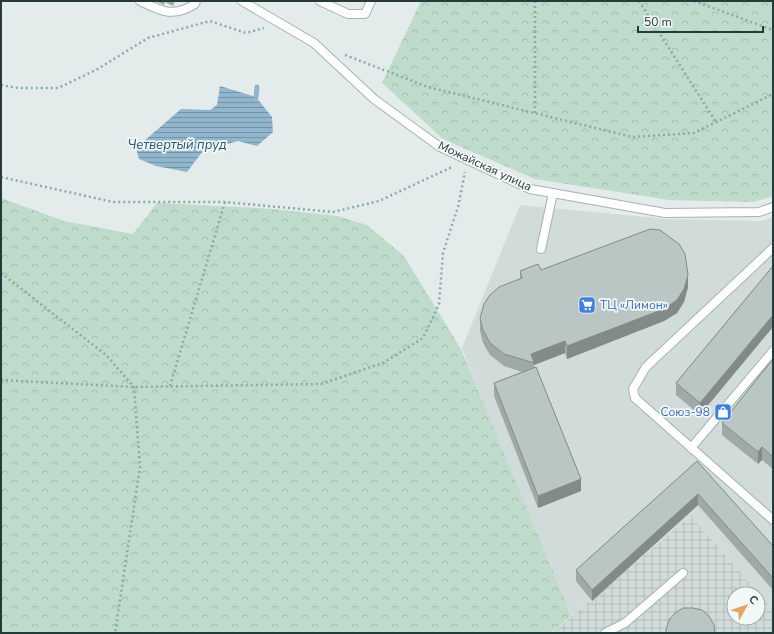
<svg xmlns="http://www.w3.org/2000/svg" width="774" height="634" font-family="'Nunito Sans',sans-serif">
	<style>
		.built { fill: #d1dbd9 }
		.industrial { fill: url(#industrial-grid); fill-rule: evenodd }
		.forest { fill: url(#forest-crowns) }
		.water { fill: url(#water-rules) }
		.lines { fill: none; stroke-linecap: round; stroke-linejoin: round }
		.stream { stroke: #90b5cc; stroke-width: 5 }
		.service-casing { stroke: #a6b3b2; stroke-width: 10 }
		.path { stroke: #86aca9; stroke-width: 2.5; stroke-dasharray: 2 3; stroke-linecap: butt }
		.service { stroke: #fff; stroke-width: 8 }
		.wall { fill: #9faaa8 }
		.shaded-wall { fill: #828b88 }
		.building { fill: #b9c6c3; stroke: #828b88 }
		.labels { text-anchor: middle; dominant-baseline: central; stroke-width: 3.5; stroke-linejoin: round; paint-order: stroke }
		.street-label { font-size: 12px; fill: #243b3a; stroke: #f3f8f7 }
		.shop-label { font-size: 12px; fill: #366cbe; stroke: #f3f8f7; text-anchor: start }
		.water-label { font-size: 13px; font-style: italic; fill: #235372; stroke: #f3f8f7 }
	</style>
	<defs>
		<pattern id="industrial-grid" width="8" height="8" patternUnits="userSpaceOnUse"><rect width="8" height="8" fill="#d1dbd9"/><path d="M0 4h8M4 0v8" fill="none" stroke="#b3bdbb"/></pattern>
		<pattern id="forest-crowns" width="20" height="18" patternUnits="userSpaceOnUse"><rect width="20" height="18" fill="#bedbcc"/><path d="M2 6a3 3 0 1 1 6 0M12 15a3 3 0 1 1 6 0" fill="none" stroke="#a3bdb0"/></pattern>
		<pattern id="water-rules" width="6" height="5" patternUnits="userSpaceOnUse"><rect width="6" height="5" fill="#90b5cc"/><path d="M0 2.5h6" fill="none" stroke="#7594a7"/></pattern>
	</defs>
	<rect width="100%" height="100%" fill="#e3ecea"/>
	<!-- built -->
	<path class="built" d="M 520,205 L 666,219 L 761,221 L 773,217 L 773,610 L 691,516 L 572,616 L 541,557 L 462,348 Z"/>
	<!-- industrial -->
	<path class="industrial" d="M 691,516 L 773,610 L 773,633 L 552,633 ZM 734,594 L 758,594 L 758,618 L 734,618 Z"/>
	<!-- forest -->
	<path class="forest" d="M 421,1 L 773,1 L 773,196 L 754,202 L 669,200 L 535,179 L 443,139 L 382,83 Z
		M 1,198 L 64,221 L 133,234 L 157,203 L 273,209 L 337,216 L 367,225 L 404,256 L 461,349 L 571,616 L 551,633 L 1,633 Z"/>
	<!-- water -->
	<path class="water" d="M 220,86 L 256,97 L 272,117 L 273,132 L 257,146 L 238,141 L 203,151 L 187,172 L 156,166 L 139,159 L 136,148 L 181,109 L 210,110 L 217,105 Z"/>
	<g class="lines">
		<!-- stream -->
		<path class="stream" d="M 256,97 L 257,87"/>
		<defs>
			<path id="service" d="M 140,1 C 161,11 173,18 195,4 L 196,1
				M 242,1 L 314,43 L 374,99 L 440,147 L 530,189 L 665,213 L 759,212 L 773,207
				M 320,1 L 348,14 L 365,14 L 371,1
				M 773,248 L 646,367 L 633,389 L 635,398 L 773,520
				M 541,249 L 553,193
				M 691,448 L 773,351
				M 605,633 L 625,623 L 683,573"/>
		</defs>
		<!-- service casing -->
		<use href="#service" class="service-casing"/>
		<!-- path -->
		<path class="path" d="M 535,1 L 535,113
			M 639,1 L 716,122
			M 694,1 L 773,30
			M 345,55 L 428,87 L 632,137 L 694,133 L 773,94
			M 1,85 L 18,88 L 58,88 L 96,70 L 148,38 L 210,21 L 246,33 L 264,28
			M 1,177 L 113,202 L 225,202 L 333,212 L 379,201 L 452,167
			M 1,273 L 106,355 L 134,387 L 140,467 L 115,633
			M 1,380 L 134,387 L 321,384 L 383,363 L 423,338 L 439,304 L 443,253 L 458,207 L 465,172
			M 170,386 L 225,202"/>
		<!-- service -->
		<use href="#service" class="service"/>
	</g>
	<!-- wall -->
	<path class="wall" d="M 155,1 L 175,1 L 173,6 L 165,2 L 164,5 Z
		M 773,266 L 700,415 L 676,395 L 676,383 Z
		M 541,270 L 688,287 L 684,302 L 677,313 L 664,321 L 567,359 L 565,353 L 534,365 L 534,367 L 581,491 L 538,508 L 494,396 L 494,383 L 522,372 L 504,366 L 490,355 L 483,343 L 480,331 L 480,318 L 520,279 L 520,271 Z
		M 773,359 L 773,469 L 762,460 L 758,464 L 722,435 L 722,423 Z
		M 697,461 L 773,546 L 773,590 L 698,505 L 592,601 L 576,581 L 576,570 Z"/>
	<!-- shaded-wall -->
	<path class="shaded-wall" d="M 688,275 L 688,287 L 684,302 L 677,313 L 664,321 L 567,359 L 567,346 Z
		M 773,315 L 773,327 L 700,415 L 700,403 Z
		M 565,341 L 565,353 L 534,365 L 534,363 L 531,354 Z
		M 762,447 L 762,460 L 758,464 L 758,452 Z
		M 581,479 L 581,491 L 538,508 L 538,496 Z
		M 698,494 L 698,505 L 592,601 L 592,590 Z"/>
	<!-- building -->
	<path class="building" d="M 650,229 L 660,230 L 679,244 L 685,254 L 688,275 L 684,289 L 677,300 L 664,309 L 567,346 L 565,341 L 531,354 L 534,363 L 504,354 L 490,343 L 483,330 L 480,318 L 484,304 L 490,295 L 499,287 L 522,278 L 520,271 L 538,264 L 541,270 Z
		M 773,266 L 773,315 L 700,403 L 676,383 Z
		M 773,359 L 773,457 L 762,447 L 758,452 L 722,423 Z
		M 536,367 L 581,479 L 538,496 L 494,383 Z
		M 697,461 L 773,546 L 773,578 L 698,494 L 592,590 L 576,570 Z
		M 683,608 L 693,608 L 702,610 L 709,616 L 714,625 L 715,633 L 666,633 L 666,630 L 669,620 L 675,613 Z"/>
	<!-- icons -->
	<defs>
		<symbol id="supermarket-square" viewBox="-11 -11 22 22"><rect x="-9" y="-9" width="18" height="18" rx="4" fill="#3f7fe0" stroke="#f3f8f7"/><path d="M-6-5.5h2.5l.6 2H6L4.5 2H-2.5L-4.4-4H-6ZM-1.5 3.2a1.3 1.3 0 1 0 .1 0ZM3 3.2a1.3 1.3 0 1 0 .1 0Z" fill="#fff"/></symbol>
		<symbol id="shop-square" viewBox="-11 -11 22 22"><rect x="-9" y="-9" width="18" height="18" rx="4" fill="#3f7fe0" stroke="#f3f8f7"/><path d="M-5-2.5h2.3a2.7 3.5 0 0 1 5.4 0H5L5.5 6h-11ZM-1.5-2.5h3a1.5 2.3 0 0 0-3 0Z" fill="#fff"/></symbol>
	</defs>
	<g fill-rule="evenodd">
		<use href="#supermarket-square" x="577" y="295" width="20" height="20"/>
		<use href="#shop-square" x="713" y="402" width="20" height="20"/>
	</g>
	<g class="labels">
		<!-- street labels -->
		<g class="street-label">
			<text transform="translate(485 166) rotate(25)">Можайская улица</text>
		</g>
		<!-- shop labels -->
		<g class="shop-label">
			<text x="600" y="305">ТЦ «Лимон»</text>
			<text x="710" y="412" text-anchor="end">Союз-98</text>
		</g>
		<!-- water labels -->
		<g class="water-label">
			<text x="177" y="145">Четвертый пруд</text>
		</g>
	</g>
	<!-- border -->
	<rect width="774" height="634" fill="none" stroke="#243b3a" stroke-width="4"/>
	<!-- north arrow -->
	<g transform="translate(746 606) rotate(50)"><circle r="19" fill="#f3f8f7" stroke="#a0acab"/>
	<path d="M0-3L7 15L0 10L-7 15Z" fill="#e6a367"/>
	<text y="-6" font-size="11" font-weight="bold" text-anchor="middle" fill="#243b3a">С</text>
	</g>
	<!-- scale -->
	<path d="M638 26v6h125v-6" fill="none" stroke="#243b3a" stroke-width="2"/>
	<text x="644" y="26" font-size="12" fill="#243b3a" stroke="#f3f8f7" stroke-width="3" paint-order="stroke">50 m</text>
</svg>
